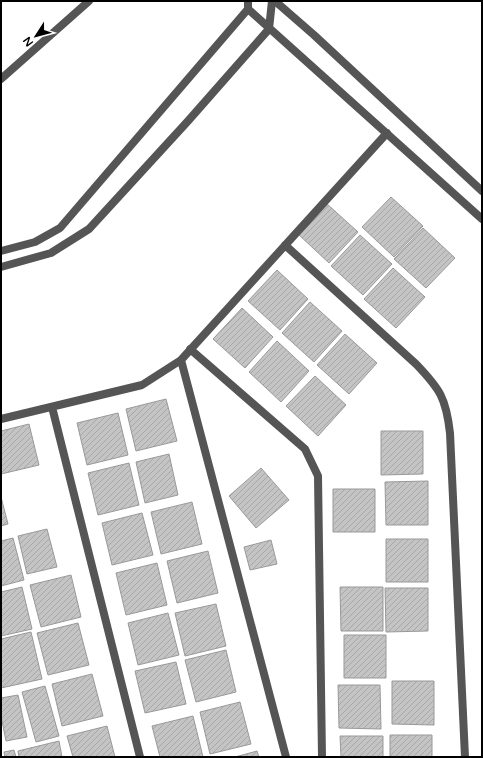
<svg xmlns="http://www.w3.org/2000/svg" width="483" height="758" font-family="'Varela Round',sans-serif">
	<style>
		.building { fill: url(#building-hatch); stroke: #999 }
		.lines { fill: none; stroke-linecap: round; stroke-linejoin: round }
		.street { stroke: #555; stroke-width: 8 }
	</style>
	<defs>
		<pattern id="building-hatch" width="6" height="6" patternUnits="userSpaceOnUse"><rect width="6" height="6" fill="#c4c4c4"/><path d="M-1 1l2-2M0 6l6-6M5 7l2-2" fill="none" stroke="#a7a7a7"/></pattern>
	</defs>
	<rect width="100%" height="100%" fill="#fff"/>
	<!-- building -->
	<path class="building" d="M 391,197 L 423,226 L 394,257 L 362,227 Z
		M 326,203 L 358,232 L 329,263 L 298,234 Z
		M 423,228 L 455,258 L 426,288 L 394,259 Z
		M 360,235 L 392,264 L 363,295 L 331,266 Z
		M 393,268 L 425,297 L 396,328 L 364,299 Z
		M 277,270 L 308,299 L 280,330 L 248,301 Z
		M 310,302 L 342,331 L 314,362 L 282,333 Z
		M 242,308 L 273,337 L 245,368 L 213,339 Z
		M 345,334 L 377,363 L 349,394 L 317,365 Z
		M 277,341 L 309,371 L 281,402 L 249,372 Z
		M 315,376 L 346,405 L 318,436 L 286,406 Z
		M 166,399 L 177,441 L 136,451 L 126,409 Z
		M 118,413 L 128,455 L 87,465 L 77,423 Z
		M 29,424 L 39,465 L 1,474 L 1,431 Z
		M 381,431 L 423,431 L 423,474 L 381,475 Z
		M 169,454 L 178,495 L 145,503 L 136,462 Z
		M 129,463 L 139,505 L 98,515 L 88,473 Z
		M 261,468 L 289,500 L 256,528 L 229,496 Z
		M 428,481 L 428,525 L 386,525 L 385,482 Z
		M 333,489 L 375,489 L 375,532 L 333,532 Z
		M 1,497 L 8,524 L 1,526 Z
		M 192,502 L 202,544 L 161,554 L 151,512 Z
		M 142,513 L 153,555 L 112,565 L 102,523 Z
		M 47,529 L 57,567 L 27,574 L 18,536 Z
		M 13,538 L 24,580 L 1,586 L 1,541 Z
		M 386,539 L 428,539 L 428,582 L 386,582 Z
		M 271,540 L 277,564 L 250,570 L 244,547 Z
		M 208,551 L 218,593 L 177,603 L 167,561 Z
		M 157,563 L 167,605 L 126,615 L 116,573 Z
		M 71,575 L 81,617 L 41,627 L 30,585 Z
		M 22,587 L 32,629 L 1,636 L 1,592 Z
		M 340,587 L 383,587 L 383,631 L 341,631 Z
		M 385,588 L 428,588 L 428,631 L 386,632 Z
		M 216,604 L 226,646 L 185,656 L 175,613 Z
		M 168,613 L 179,655 L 138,665 L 128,623 Z
		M 78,623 L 89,665 L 48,675 L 37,633 Z
		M 31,632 L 42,679 L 1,688 L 1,639 Z
		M 344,635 L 386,635 L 386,678 L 344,678 Z
		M 226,650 L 236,692 L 196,702 L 185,660 Z
		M 176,662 L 186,704 L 145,713 L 135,671 Z
		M 92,674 L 103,716 L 62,726 L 52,684 Z
		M 392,681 L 434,681 L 434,725 L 392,724 Z
		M 338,685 L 380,685 L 381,729 L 339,728 Z
		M 45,686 L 59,736 L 36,742 L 22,692 Z
		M 18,695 L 27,737 L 6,741 L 1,716 L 1,698 Z
		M 240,702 L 251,744 L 210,754 L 200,712 Z
		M 193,716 L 203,757 L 160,757 L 152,726 Z
		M 107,726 L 115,757 L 73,757 L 67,736 Z
		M 390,735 L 432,735 L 432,757 L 390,757 Z
		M 340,736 L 383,736 L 383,757 L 341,757 Z
		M 59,741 L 62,757 L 19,757 L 18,751 Z
		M 14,750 L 16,757 L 5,757 L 4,752 Z
		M 257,751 L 259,757 L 235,757 Z"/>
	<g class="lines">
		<!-- street -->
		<path class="street" d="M 275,1 L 314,35 L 482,191
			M 248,9 L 482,219
			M 1,79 L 89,1
			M 285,245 L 416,364 C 440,389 446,398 450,433 L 465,757
			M 1,251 L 35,242 L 60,228 L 248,9 L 248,1
			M 1,267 L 51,253 L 89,229 L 188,121 L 269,29 L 272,1
			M 190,349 L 305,449 L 318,476 L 322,757
			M 181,360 L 286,757
			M 52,407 L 140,757
			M 1,419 L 142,385 L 181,360 L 387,133"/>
	</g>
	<!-- border -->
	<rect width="483" height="758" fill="none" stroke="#000000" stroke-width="4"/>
	<!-- north arrow -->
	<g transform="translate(36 36) rotate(234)" stroke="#ffffff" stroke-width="3" paint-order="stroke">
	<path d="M0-3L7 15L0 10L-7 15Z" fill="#000000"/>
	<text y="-6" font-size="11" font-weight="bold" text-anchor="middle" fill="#000000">N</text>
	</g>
</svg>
